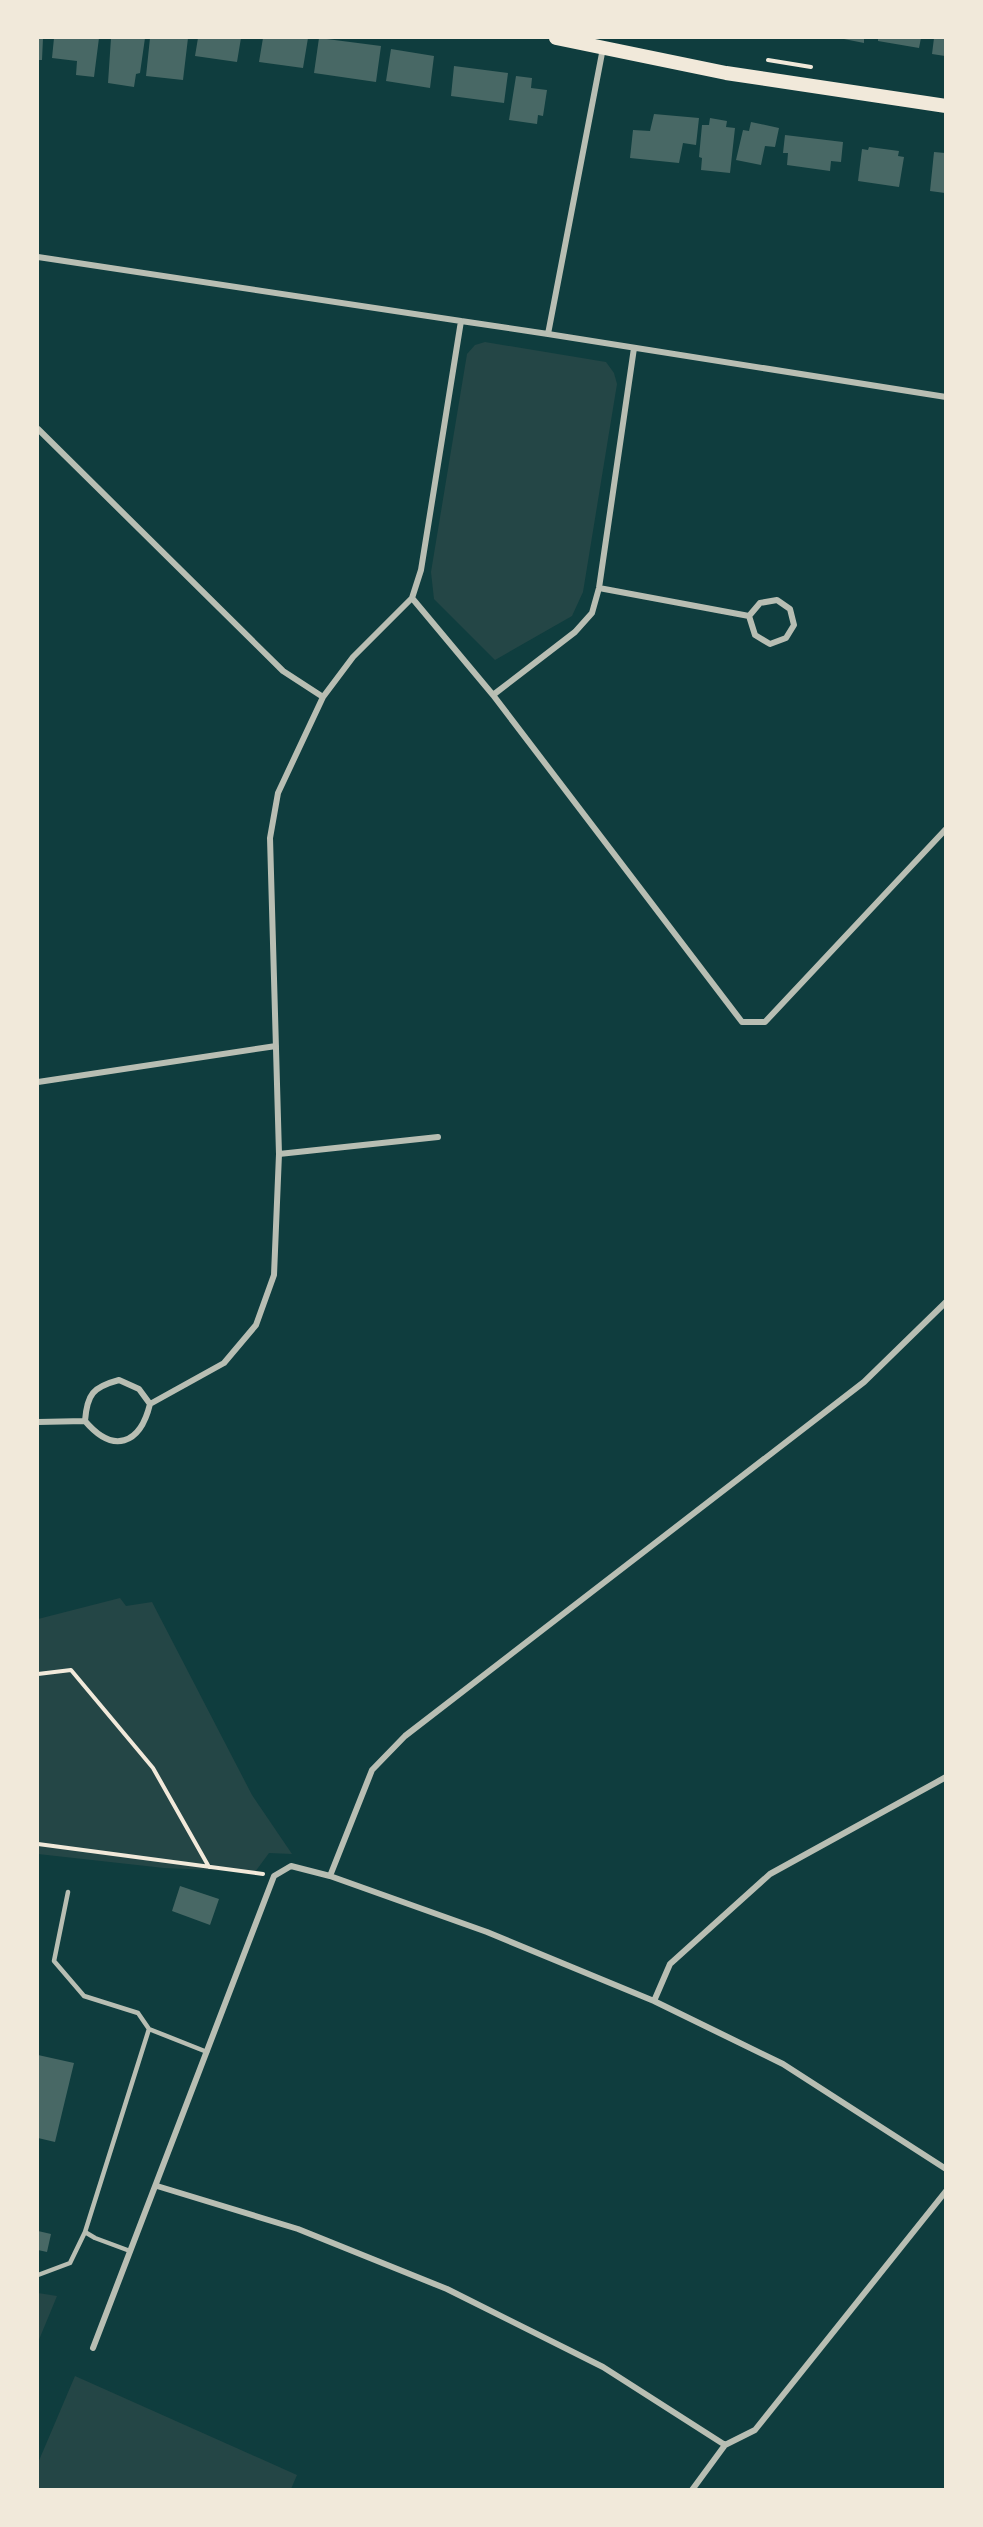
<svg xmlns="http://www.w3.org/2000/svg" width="983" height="2527" font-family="Overpass,sans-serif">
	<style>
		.green { fill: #244646 }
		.building { fill: #486865 }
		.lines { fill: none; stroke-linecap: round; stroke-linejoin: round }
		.path { stroke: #f1e9da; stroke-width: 4 }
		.service { stroke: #b8beb3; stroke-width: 4.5 }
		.minor { stroke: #b8beb3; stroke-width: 6 }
		.primary { stroke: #f1e9da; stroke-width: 14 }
	</style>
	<rect width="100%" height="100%" fill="#0f3d3e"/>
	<!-- green -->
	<path class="green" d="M 485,342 L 606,362 L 614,373 L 617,384 L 583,592 L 572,616 L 495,660 L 434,599 L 431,572 L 467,354 L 475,345 Z
		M 120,1598 L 126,1606 L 152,1602 L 252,1795 L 292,1854 L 269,1853 L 255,1872 L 164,1868 L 38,1854 L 38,1619 Z
		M 38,2293 L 57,2296 L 38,2342 Z
		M 75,2376 L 297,2475 L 291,2489 L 38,2489 L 38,2463 Z"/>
	<!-- building -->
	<path class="building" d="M 38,38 L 43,38 L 42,60 L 38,60 Z
		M 54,38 L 99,38 L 94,77 L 76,75 L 77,61 L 52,58 Z
		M 111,38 L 145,38 L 140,73 L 136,74 L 134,87 L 108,83 Z
		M 150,38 L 188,38 L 183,80 L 146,76 Z
		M 198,38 L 241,38 L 237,62 L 195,56 Z
		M 263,38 L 308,38 L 303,68 L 259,62 Z
		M 319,38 L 381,46 L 376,82 L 314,73 Z
		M 839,38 L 864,38 L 864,43 Z
		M 878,38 L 921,38 L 919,48 L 878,41 Z
		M 934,38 L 945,38 L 945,56 L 932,54 Z
		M 391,49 L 434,56 L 430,88 L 386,81 Z
		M 454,66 L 508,73 L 504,103 L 451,96 Z
		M 516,76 L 532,78 L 531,88 L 547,90 L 543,116 L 538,115 L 537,124 L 509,120 Z
		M 654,114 L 699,118 L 696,145 L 683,143 L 679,163 L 630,158 L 633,130 L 650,131 Z
		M 710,118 L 727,121 L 726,127 L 735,128 L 730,173 L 701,170 L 702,158 L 699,157 L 702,125 L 709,125 Z
		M 751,122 L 779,128 L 775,147 L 765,146 L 761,165 L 736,160 L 743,130 L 749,131 Z
		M 785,135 L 843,142 L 841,162 L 831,161 L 830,171 L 787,165 L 788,153 L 783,153 Z
		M 869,147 L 899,151 L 898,156 L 904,157 L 899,187 L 858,181 L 862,149 L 868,150 Z
		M 934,152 L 945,153 L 945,193 L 930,191 Z
		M 180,1886 L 219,1899 L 210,1925 L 172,1911 Z
		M 38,2055 L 74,2063 L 55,2142 L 38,2138 Z
		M 38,2231 L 51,2234 L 47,2252 L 38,2250 Z"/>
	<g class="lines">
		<!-- path -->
		<path class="path" d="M 768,60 L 811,67
			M 38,1674 L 71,1670 L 153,1768 L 209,1867
			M 38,1844 L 263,1874"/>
		<!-- service -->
		<path class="service" d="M 68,1892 L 54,1961 L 84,1996 L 138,2013 L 149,2029 L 85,2232
			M 149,2029 L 207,2052
			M 38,2275 L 70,2263 L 85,2232 L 95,2238 L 130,2251"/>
		<!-- minor -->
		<path class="minor" d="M 603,48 L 548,334 L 461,321 L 421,570 L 412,598 L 493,695 L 575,632 L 592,613 L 599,588 L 634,348
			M 38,257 L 461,321
			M 548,334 L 946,397
			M 38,429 L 283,671 L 323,697
			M 599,588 L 749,616 L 760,603 L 777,600 L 790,609 L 794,625 L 786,638 L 770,644 L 755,635 L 749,616
			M 493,695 L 742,1022 L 765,1022 L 946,829
			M 38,1082 L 276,1046
			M 279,1154 L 438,1137
			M 119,1380 L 139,1389 L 150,1404 C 140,1445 113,1454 85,1421 C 87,1394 93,1387 119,1380 Z
			M 150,1404 L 224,1363 L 256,1325 L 274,1275 L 279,1154 L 270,838 L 278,793 L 323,697 L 353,657 L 412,598
			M 38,1422 L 85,1421
			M 330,1876 L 372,1770 L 405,1736 L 864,1382 L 946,1302
			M 654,2001 L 670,1964 L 770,1874 L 946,1777
			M 157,2186 L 298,2229 L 447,2289 L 603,2367 L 725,2445
			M 93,2348 L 274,1876 L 291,1866 L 330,1876 L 487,1932 L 654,2001 L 783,2064 L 946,2169
			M 692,2490 L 725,2445 L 755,2430 L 946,2191"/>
		<!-- primary -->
		<path class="primary" d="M 556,38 L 726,73 L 946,106"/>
	</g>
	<!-- border -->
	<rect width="983" height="2527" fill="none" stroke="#f1e9da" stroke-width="78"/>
</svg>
